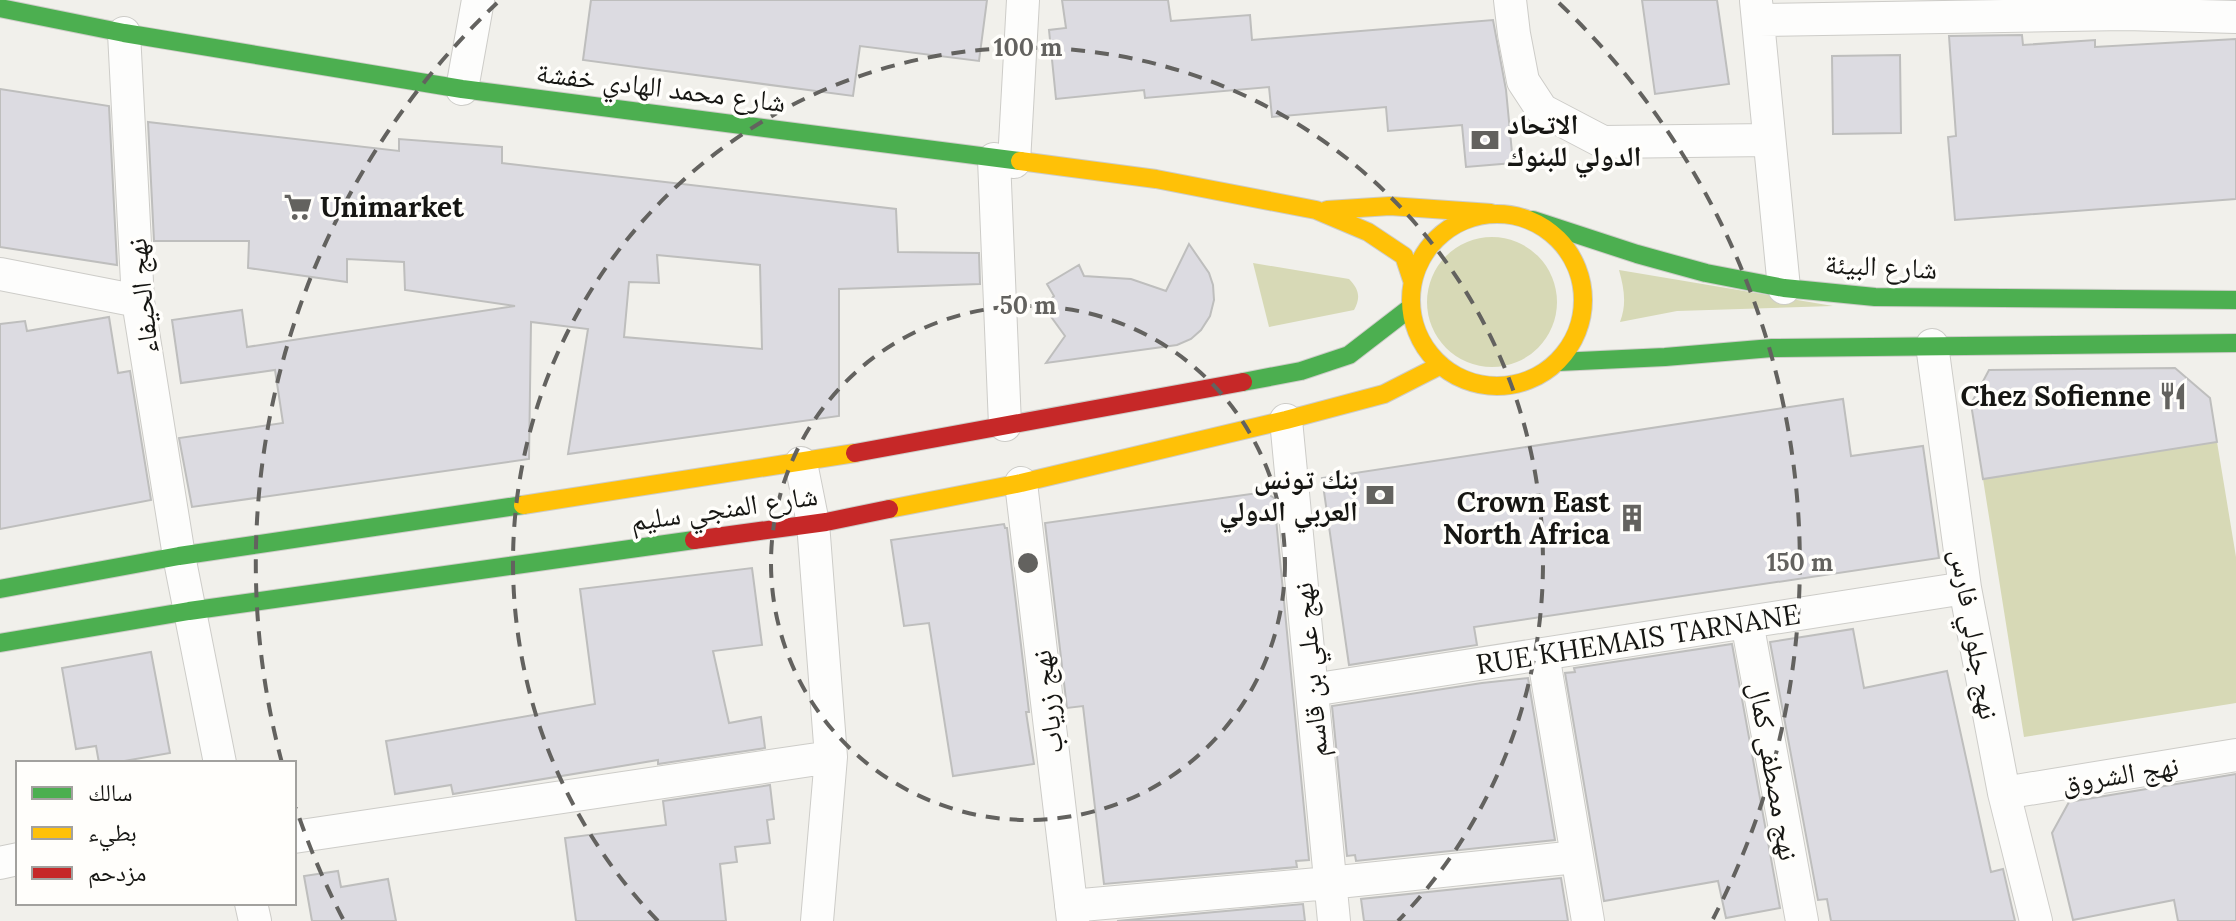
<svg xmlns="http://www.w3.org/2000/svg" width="2236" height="921" font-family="Lora,'Noto Naskh Arabic',serif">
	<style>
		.green { fill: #d7d9b6 }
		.building { fill: #dcdbe1; stroke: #bebebd; stroke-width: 2; fill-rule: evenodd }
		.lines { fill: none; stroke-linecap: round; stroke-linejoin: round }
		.street-casing { stroke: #cdccc8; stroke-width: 34 }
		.fast-casing { stroke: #cdccc8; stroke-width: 20 }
		.slow-casing { stroke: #cdccc8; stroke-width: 20 }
		.jam-casing { stroke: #cdccc8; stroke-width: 20 }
		.street { stroke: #fdfdfc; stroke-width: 32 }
		.fast { stroke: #4caf50; stroke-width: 18 }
		.slow { stroke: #ffc107; stroke-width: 18 }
		.jam { stroke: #c62828; stroke-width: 18 }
		.ring { fill: none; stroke: #63625f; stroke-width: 4; stroke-dasharray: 14 10 }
		.labels { text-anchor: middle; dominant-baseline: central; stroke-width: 7; stroke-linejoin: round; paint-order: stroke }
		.street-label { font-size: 28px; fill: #161613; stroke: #fffefb }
		.poi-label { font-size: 28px; font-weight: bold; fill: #161613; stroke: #fffefb; text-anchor: end }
		.centre { fill: #63625f; stroke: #fffefb; stroke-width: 4 }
		.ring-label { font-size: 24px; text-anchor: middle; font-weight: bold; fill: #63625f; stroke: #fffefb; stroke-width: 7; stroke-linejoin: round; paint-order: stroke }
	</style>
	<rect width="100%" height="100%" fill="#f1f0eb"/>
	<!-- green -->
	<path class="green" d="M1427 302a65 65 0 1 1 130 0a65 65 0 1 1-130 0Z
		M 1253,263 L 1349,279 C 1359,289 1361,298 1354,310 L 1269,327 Z
		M 1619,270 L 1833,306 L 1677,311 L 1620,322 C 1627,304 1624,288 1619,270 Z
		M 2217,442 L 2236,557 L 2236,703 L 2024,737 L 1983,479 Z"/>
	<!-- building -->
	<path class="building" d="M 591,0 L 987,0 L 979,61 L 860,46 L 853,96 L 583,60 Z
		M 1062,0 L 1168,0 L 1171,21 L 1250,15 L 1252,40 L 1493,20 L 1506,90 L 1513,163 L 1466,167 L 1462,125 L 1388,131 L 1386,107 L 1272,117 L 1269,87 L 1145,98 L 1144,90 L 1056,99 L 1049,30 L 1066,28 Z
		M 1642,0 L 1717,0 L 1729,84 L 1655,94 Z
		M 2022,35 L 2023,45 L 2095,40 L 2095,47 L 2236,39 L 2236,199 L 1955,220 L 1948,137 L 1956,136 L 1949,36 Z
		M 1900,55 L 1901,133 L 1833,134 L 1832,56 Z
		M 0,89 L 109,106 L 117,265 L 0,247 Z
		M 148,122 L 399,151 L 399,139 L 502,147 L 502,163 L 896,209 L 898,252 L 979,253 L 980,284 L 839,289 L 839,416 L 568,454 L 588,329 L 531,322 L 529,459 L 192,507 L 179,438 L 283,423 L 275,370 L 181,383 L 172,320 L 242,310 L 247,347 L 515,306 L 405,290 L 404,262 L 347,259 L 347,282 L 248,268 L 249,241 L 154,241 ZM 657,255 L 760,265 L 762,349 L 624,337 L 629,282 L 659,283 Z
		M 1189,244 L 1209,273 L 1213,285 L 1214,300 L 1210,316 L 1201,330 L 1191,339 L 1177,345 L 1046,363 L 1065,336 L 1044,307 L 1054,296 L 1047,284 L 1079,265 L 1084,276 L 1131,279 L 1166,291 Z
		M 109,317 L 118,373 L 130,371 L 151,500 L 0,529 L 0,324 L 25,321 L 27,331 Z
		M 2175,368 L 2210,398 L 2217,442 L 1983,479 L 1971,404 L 1989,370 Z
		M 1843,399 L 1851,456 L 1923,446 L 1939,558 L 1474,627 L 1477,645 L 1349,665 L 1322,478 Z
		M 1265,492 L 1274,498 L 1309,860 L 1296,861 L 1297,867 L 1104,884 L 1083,706 L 1067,708 L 1045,523 Z
		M 1004,524 L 1005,528 L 1007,528 L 1029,712 L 1026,712 L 1034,764 L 953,776 L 929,623 L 904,626 L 891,540 Z
		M 752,568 L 762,645 L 713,651 L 729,723 L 761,717 L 765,748 L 658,764 L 658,760 L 453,794 L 451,785 L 395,794 L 386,741 L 595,704 L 580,589 Z
		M 1853,629 L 1864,688 L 1947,671 L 1991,872 L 2003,869 L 2015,921 L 1831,921 L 1827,899 L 1818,900 L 1770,642 Z
		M 1732,644 L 1780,908 L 1726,918 L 1718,881 L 1604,901 L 1565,673 L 1575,672 L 1574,668 Z
		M 151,652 L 170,753 L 113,763 L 99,763 L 96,746 L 76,749 L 62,668 Z
		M 1528,678 L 1555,840 L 1356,861 L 1355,855 L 1347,856 L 1332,706 L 1482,683 Z
		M 2236,774 L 2236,921 L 2178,921 L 2174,900 L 2073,920 L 2052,833 L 2069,802 Z
		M 770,785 L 774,819 L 767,820 L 770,843 L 735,847 L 737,862 L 720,864 L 726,921 L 576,921 L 565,838 L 666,825 L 663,801 Z
		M 338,871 L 341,887 L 388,879 L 396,921 L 312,921 L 304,876 Z
		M 1561,878 L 1568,921 L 1364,921 L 1361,899 Z
		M 1303,904 L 1305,921 L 1117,921 Z"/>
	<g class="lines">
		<defs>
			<path id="street" d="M 1510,0 L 1514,34 L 1523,81 L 1542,110 L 1603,142 L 1769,140
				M 1756,1 L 1784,288
				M 1759,20 L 2126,14 L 2236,17
				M 124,33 L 138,301 L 179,556 L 220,763
				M 462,89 L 478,0
				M 994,159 L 1005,425
				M 1014,162 L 1023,0
				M 0,274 L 138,301
				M 1932,345 L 1965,588 L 2004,793 L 2036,921
				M 1286,420 L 1334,921
				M 801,463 L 813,523 L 831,757 L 817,921
				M 1021,483 L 1073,921
				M 1747,622 L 1802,921
				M 1543,654 L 1588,921
				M 1312,690 L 1965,588
				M 2004,793 L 2236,755
				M 294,837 L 831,757
				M 0,863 L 18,859
				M 251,903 L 255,921
				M 1071,906 L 1329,883 L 1576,857"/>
			<path id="fast" d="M 0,8 L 124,33 L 462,89 L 1020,161
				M 1533,220 L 1637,254 L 1706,273 L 1784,288 L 1875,297 L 2236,300
				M 1558,362 L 1665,357 L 1772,348 L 2236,343
				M 1243,382 L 1301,371 L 1349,355 L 1410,308
				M 0,589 L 179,556 L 523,505
				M 0,643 L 189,611 L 694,540"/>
			<path id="slow" d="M 1020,161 L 1156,179 L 1316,210 L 1368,232 L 1404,256 L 1412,280
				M 1327,210 L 1390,206 L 1491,213
				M1411 300a86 86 0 1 1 172 0a86 86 0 1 1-172 0Z
				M 523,505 L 855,453
				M 889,509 L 1021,483 L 1286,420 L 1384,394 L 1441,365"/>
			<path id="jam" d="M 855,453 L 1243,382
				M 694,540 L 826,522 L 889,509"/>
		</defs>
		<!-- street casing -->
		<use href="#street" class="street-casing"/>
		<!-- fast casing -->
		<use href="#fast" class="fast-casing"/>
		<!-- slow casing -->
		<use href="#slow" class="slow-casing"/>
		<!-- jam casing -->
		<use href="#jam" class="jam-casing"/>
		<!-- street -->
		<use href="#street" class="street"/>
		<!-- fast -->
		<use href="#fast" class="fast"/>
		<!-- slow -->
		<use href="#slow" class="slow"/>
		<!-- jam -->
		<use href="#jam" class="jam"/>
	</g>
	<!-- distance rings -->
	<g class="ring">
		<circle cx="1028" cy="563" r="257"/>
		<path d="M658 921A515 515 0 1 1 1398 921"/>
		<path d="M343 919A772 772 0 0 1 296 808M282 763A772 772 0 0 1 497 3M1559 3A772 772 0 0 1 1713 919"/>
	</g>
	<!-- icons -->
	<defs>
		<symbol id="bank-bare" viewBox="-9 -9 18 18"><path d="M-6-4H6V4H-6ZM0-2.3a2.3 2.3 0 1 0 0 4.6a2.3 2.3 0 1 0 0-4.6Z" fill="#63625f" stroke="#fffefb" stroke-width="2.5" paint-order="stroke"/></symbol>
		<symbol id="supermarket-bare" viewBox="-9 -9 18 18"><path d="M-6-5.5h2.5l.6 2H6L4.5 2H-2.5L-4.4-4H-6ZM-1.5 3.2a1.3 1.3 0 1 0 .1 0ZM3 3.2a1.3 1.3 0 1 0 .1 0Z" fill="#63625f" stroke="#fffefb" stroke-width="2.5" paint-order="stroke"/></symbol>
		<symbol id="restaurant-bare" viewBox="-9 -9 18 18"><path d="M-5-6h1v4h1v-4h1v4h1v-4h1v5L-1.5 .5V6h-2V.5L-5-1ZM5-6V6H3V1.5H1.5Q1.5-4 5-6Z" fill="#63625f" stroke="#fffefb" stroke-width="2.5" paint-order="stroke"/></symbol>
		<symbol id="building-bare" viewBox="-9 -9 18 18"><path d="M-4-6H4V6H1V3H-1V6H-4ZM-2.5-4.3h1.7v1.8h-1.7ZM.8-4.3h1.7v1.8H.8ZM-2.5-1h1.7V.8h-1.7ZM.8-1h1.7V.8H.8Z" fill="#63625f" stroke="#fffefb" stroke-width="2.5" paint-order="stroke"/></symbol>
	</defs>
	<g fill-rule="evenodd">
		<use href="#bank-bare" x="1465" y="120" width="40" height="40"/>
		<use href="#supermarket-bare" x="278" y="187" width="40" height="40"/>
		<use href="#restaurant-bare" x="2153" y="376" width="40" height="40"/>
		<use href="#bank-bare" x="1360" y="475" width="40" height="40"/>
		<use href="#building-bare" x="1612" y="498" width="40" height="40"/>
	</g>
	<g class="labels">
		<!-- street labels -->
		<g class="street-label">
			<text transform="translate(661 87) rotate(7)">شارع محمد الهادي خفشة</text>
			<text transform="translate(1881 266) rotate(3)">شارع البيئة</text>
			<text transform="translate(142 296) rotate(-96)">نهج الحيفاء</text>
			<text transform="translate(724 508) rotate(-8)">شارع المنجي سليم</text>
			<text transform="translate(1975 634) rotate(80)">نهج جلولي فارس</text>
			<text transform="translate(1638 639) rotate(-9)">RUE KHEMAIS TARNANE</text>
			<text transform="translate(1310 670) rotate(-95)">نهج علي بن قاسم</text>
			<text transform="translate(1047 702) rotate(-97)">نهج زرياب</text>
			<text transform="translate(1774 771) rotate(80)">نهج مصطفى كمال</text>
			<text transform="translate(2120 774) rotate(-9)">نهج الشروق</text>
		</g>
		<!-- poi labels -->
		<g class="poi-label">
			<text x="1507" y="124" text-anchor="start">الاتحاد<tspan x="1507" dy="32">الدولي للبنوك</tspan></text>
			<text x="320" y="207" text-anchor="start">Unimarket</text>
			<text x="2151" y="396">Chez Sofienne</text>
			<text x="1358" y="479">بنك تونس<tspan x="1358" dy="32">العربي الدولي</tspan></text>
			<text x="1610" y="502">Crown East<tspan x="1610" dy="32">North Africa</tspan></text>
		</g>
	</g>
	<circle cx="1028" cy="563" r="12" class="centre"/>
	<g class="ring-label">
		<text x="1028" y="56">100 m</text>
		<text x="1028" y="314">50 m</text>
		<text x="1800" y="571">150 m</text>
	</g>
	<!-- legend -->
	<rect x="16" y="761" width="280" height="144" fill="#fffefb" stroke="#a2a19e" stroke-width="2"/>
	<rect x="32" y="787" width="40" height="12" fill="#4caf50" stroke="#a2a19e" stroke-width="2"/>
	<text x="88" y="801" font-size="24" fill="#161613">سالك</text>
	<rect x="32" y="827" width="40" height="12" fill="#ffc107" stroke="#a2a19e" stroke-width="2"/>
	<text x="88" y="841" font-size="24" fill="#161613">بطيء</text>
	<rect x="32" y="867" width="40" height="12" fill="#c62828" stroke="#a2a19e" stroke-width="2"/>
	<text x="88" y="881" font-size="24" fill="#161613">مزدحم</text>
</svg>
